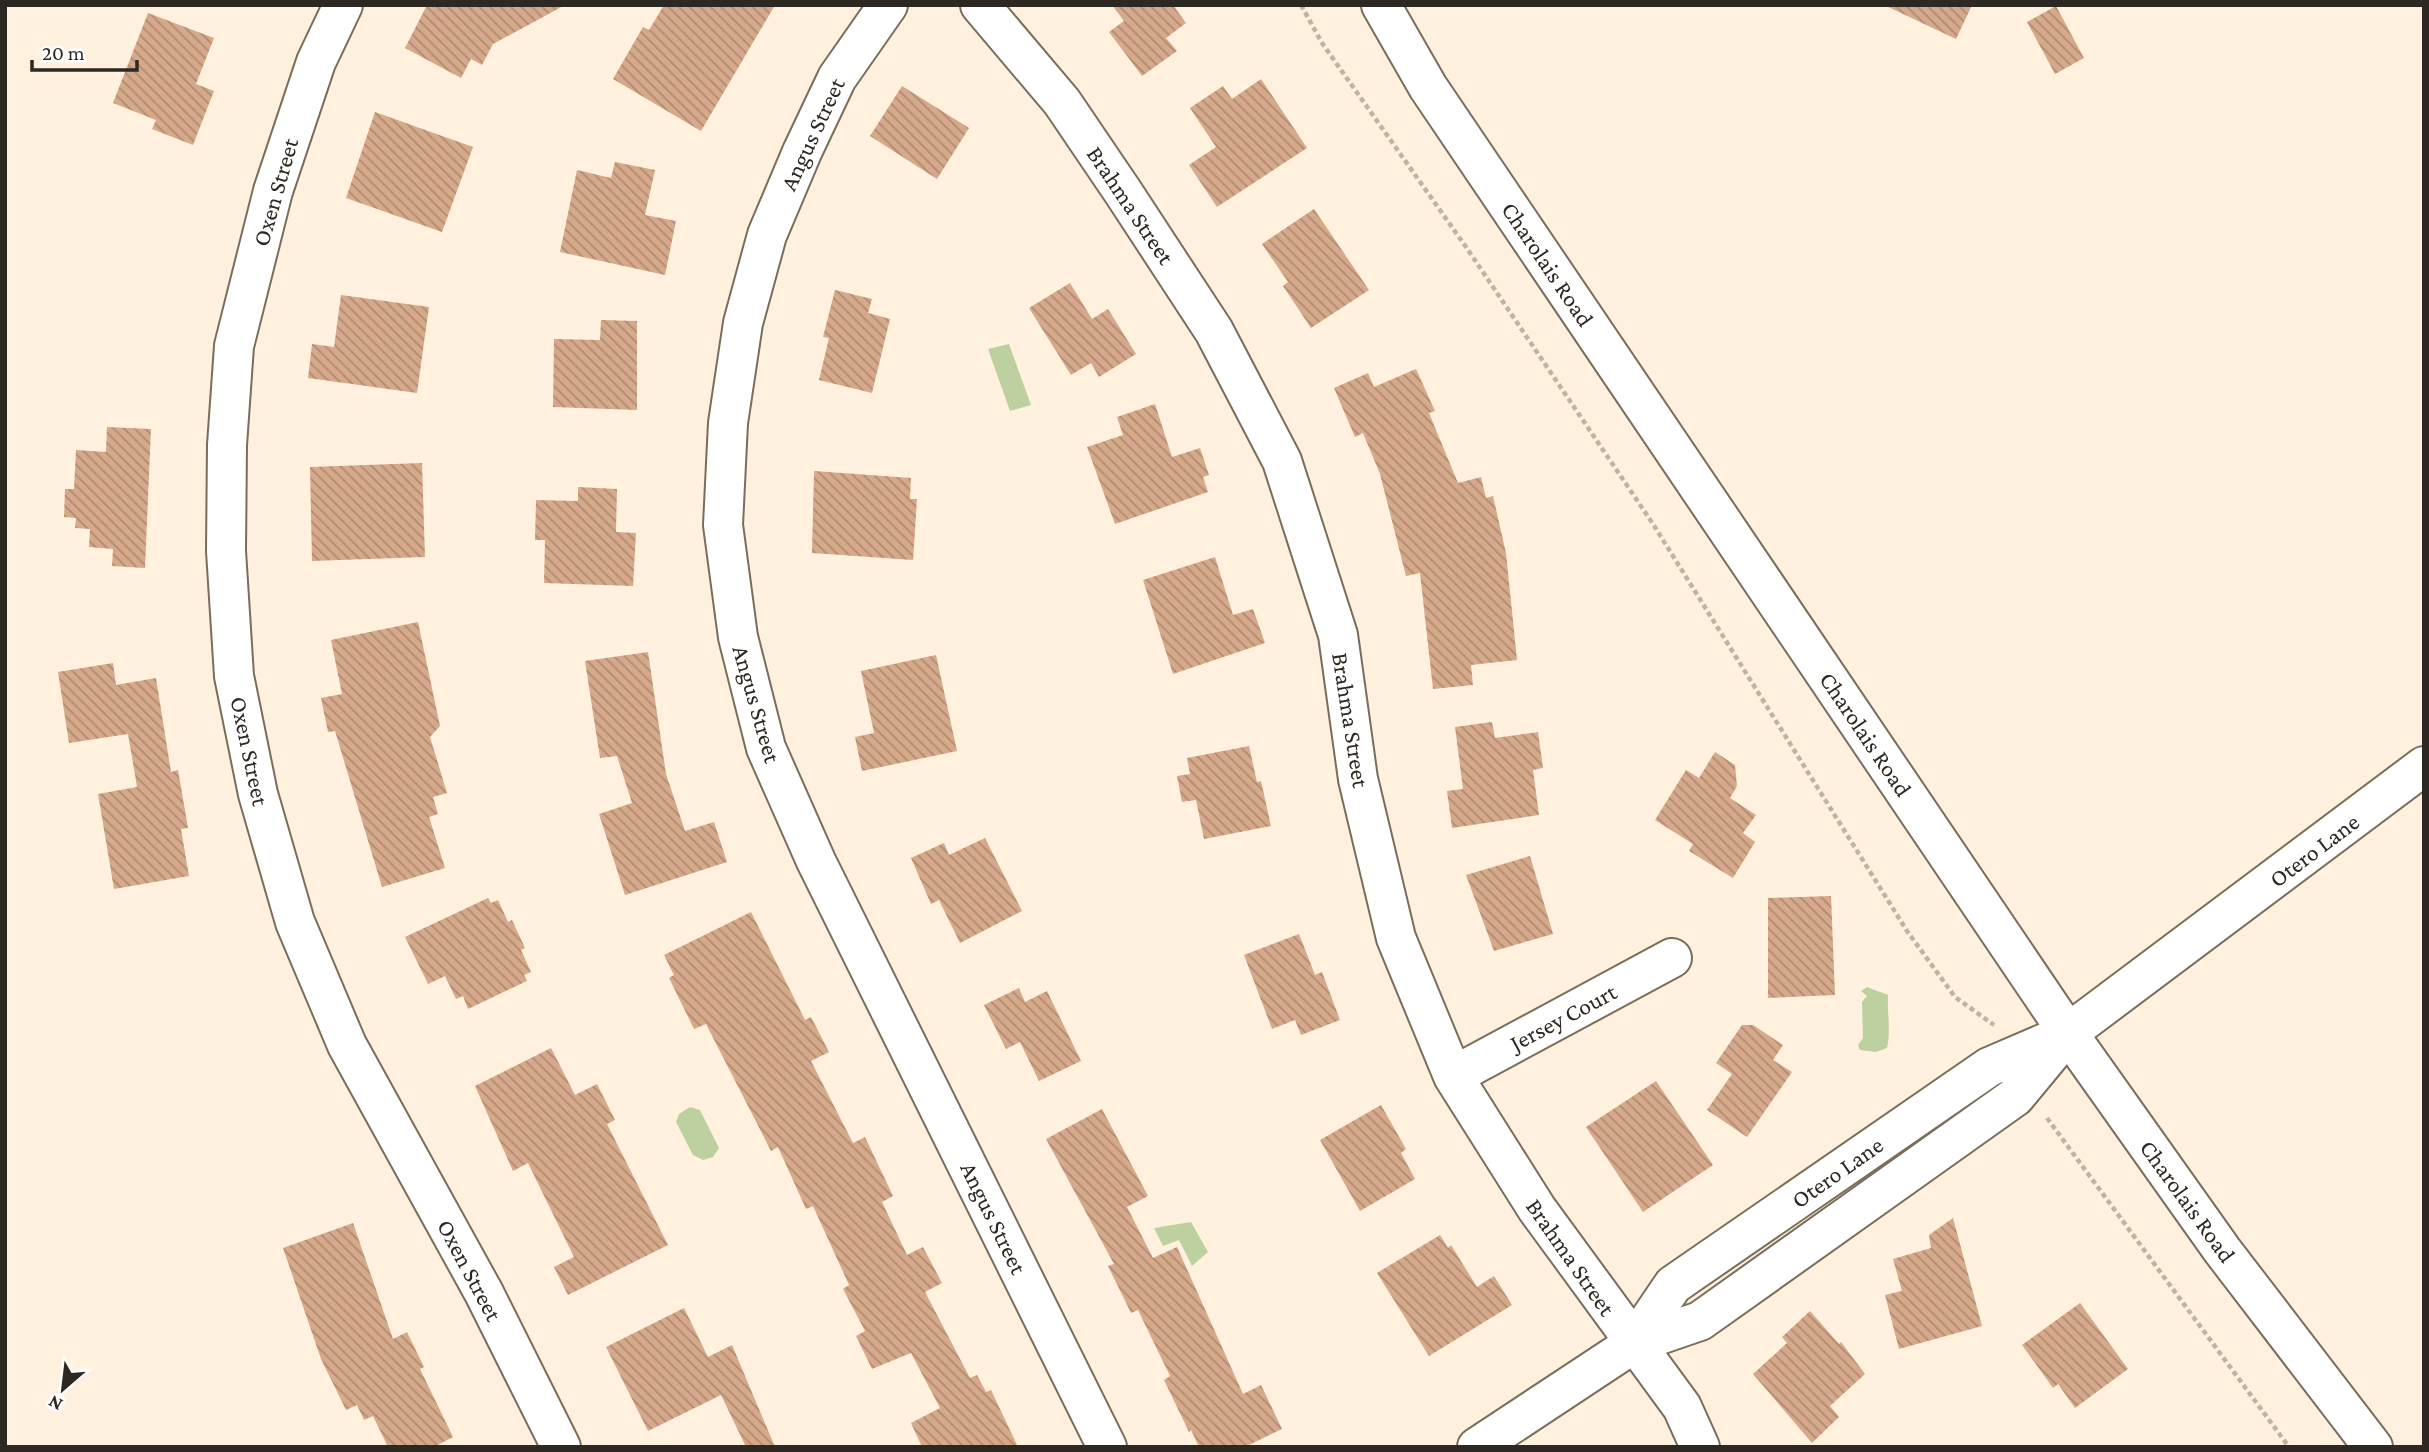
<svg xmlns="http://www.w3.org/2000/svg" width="2429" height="1452" font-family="'Crimson Pro',serif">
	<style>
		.water { fill: #bcd0a0 }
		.building { fill: url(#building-back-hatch) }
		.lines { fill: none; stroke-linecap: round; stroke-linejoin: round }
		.street-casing { stroke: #796d5b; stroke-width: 42 }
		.secondary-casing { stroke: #796d5b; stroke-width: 42 }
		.path { stroke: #bfb3a3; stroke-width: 4.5; stroke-dasharray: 5 3.5; stroke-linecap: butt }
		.street { stroke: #fff; stroke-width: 38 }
		.secondary { stroke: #fff; stroke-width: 38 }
		.labels { text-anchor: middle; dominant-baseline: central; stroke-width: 6; stroke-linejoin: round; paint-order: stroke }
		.street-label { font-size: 24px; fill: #2d2821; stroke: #fff }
	</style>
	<defs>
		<pattern id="building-back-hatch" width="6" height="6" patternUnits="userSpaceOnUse" patternTransform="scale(1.75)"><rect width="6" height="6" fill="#d7a98b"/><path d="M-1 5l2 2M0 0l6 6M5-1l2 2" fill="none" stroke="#af8a71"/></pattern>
	</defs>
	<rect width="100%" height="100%" fill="#fff1dd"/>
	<!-- water -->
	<path class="water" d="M 1009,344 L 1031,405 L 1010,411 L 988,349 Z
		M 1867,987 L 1888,995 C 1887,1013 1891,1031 1887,1048 L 1876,1052 L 1860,1050 L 1858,1045 L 1863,1038 L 1862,1002 L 1867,996 L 1861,991 Z
		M 690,1107 L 700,1110 L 719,1148 L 713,1157 L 703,1160 L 693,1155 L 676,1122 L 679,1114 Z
		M 1191,1222 L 1208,1252 L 1192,1266 L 1179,1240 L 1163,1246 L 1154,1228 Z"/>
	<!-- building -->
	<path class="building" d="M 427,5 L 565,5 L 493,44 L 482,65 L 471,59 L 461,78 L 405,48 Z
		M 664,5 L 775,5 L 701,131 L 613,79 L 643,27 L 649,30 Z
		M 1112,5 L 1173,5 L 1186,23 L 1166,38 L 1177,51 L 1142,76 L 1109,32 L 1124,21 Z
		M 1884,5 L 1972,5 L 1956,39 Z
		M 2056,6 L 2084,58 L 2055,74 L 2027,22 Z
		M 148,13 L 214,38 L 196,84 L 214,91 L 193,145 L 152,129 L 156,120 L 113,103 Z
		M 1261,79 L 1307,148 L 1217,207 L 1189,165 L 1216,147 L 1190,108 L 1223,86 L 1232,99 Z
		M 902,86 L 969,128 L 937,179 L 870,136 Z
		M 375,112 L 473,147 L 442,232 L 346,198 Z
		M 615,162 L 655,170 L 645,215 L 676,221 L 665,275 L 560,252 L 577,170 L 611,178 Z
		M 1314,209 L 1369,290 L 1311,328 L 1283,286 L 1288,282 L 1262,244 Z
		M 1070,283 L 1092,319 L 1108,309 L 1136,354 L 1099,377 L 1091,363 L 1071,375 L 1029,308 Z
		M 835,290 L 872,299 L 868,313 L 890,319 L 872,393 L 819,380 L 829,338 L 823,337 Z
		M 341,295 L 429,307 L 417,393 L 308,378 L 312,344 L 334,347 Z
		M 601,320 L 637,321 L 637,410 L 553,407 L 554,339 L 600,340 Z
		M 1416,369 L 1435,411 L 1429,413 L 1458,483 L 1481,477 L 1486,498 L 1493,496 L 1506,553 L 1517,660 L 1471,665 L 1473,685 L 1433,689 L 1420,573 L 1406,576 L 1380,474 L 1363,433 L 1355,437 L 1334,388 L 1368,373 L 1374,387 Z
		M 1155,404 L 1172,457 L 1200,448 L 1209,475 L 1203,477 L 1208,492 L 1115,524 L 1087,447 L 1123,435 L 1117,417 Z
		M 107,427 L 151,429 L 145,568 L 112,566 L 113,549 L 89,547 L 90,529 L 75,528 L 76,518 L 64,517 L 65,489 L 74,489 L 76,450 L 106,452 Z
		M 422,463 L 425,557 L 312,561 L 310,467 Z
		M 814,471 L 911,478 L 910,499 L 917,499 L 913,560 L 812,553 Z
		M 578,487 L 617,489 L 616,532 L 636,533 L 633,586 L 544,583 L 545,540 L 535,540 L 536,500 L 578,501 Z
		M 1215,557 L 1233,615 L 1253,609 L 1265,643 L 1173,674 L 1143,580 Z
		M 418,622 L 440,726 L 430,737 L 447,793 L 433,797 L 438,814 L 429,817 L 445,868 L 382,887 L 335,731 L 328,732 L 321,698 L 342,694 L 331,640 Z
		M 648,652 L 666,774 L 685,831 L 714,822 L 727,862 L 625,895 L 599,814 L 632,803 L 617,756 L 600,758 L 585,661 Z
		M 936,655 L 957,751 L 862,771 L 855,737 L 874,733 L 861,671 Z
		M 113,663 L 116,685 L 156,678 L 171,772 L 178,770 L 188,828 L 181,829 L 189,876 L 114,889 L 98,794 L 137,787 L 128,734 L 69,743 L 58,672 Z
		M 1492,722 L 1495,738 L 1538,732 L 1543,768 L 1533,770 L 1539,815 L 1452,828 L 1447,791 L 1463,789 L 1455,727 Z
		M 1249,746 L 1257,782 L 1261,781 L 1271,826 L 1204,839 L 1196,800 L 1182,802 L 1177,776 L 1190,774 L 1187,758 Z
		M 1715,752 L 1735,765 L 1737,786 L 1730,798 L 1756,815 L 1743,833 L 1755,842 L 1733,878 L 1689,851 L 1693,844 L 1655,820 L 1686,770 L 1699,778 Z
		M 985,838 L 1022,911 L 960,943 L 939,900 L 931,904 L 911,858 L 944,843 L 949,855 Z
		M 1530,856 L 1553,934 L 1494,951 L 1466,875 Z
		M 1831,896 L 1835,995 L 1768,998 L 1768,898 Z
		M 488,898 L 491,903 L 498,900 L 508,922 L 512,920 L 525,948 L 521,950 L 531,972 L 524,975 L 527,981 L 468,1009 L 463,996 L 456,999 L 445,976 L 428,984 L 405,937 Z
		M 751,912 L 805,1020 L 811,1017 L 829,1052 L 811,1061 L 853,1143 L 865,1137 L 893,1196 L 882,1202 L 907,1255 L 923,1247 L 942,1283 L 925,1292 L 970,1378 L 977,1375 L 986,1392 L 991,1390 L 1018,1447 L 922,1447 L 911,1423 L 940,1408 L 911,1353 L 872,1369 L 856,1336 L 865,1331 L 843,1289 L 849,1285 L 813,1206 L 806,1209 L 778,1147 L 771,1151 L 706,1024 L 694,1029 L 669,978 L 674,975 L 664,955 Z
		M 1299,934 L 1315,975 L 1322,972 L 1340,1020 L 1301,1035 L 1295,1020 L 1272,1029 L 1244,955 Z
		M 1019,988 L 1025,1002 L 1047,991 L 1081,1061 L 1039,1081 L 1020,1042 L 1006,1049 L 984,1005 Z
		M 1742,1025 L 1753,1025 L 1783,1045 L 1773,1060 L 1792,1072 L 1747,1137 L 1707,1110 L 1732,1074 L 1716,1063 Z
		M 551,1048 L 575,1095 L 597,1084 L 615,1120 L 607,1124 L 668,1245 L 568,1295 L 554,1267 L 574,1257 L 528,1163 L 513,1171 L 475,1086 Z
		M 1656,1081 L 1713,1165 L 1643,1212 L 1586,1127 Z
		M 1381,1105 L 1406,1149 L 1401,1153 L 1415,1179 L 1360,1211 L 1320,1140 Z
		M 1102,1109 L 1148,1196 L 1127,1207 L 1153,1258 L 1177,1247 L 1243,1394 L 1261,1385 L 1282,1429 L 1245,1447 L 1199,1447 L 1191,1430 L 1189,1432 L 1164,1380 L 1170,1376 L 1138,1310 L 1131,1313 L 1108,1266 L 1114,1264 L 1046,1139 Z
		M 1953,1218 L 1982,1326 L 1899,1349 L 1885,1295 L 1902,1291 L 1893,1259 L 1931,1248 L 1929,1235 Z
		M 353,1223 L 393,1339 L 407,1332 L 424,1367 L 420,1369 L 453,1437 L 434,1447 L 388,1447 L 373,1416 L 364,1420 L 357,1405 L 346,1410 L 321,1359 L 283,1248 Z
		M 1440,1235 L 1448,1248 L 1451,1245 L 1477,1287 L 1494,1276 L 1512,1305 L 1429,1356 L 1377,1273 Z
		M 2080,1303 L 2128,1369 L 2075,1408 L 2058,1384 L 2053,1388 L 2022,1345 Z
		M 684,1308 L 708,1357 L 732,1345 L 775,1447 L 746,1447 L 721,1395 L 648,1431 L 606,1347 Z
		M 1810,1311 L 1839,1344 L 1841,1342 L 1865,1374 L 1830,1406 L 1839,1417 L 1812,1443 L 1753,1374 L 1787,1343 L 1782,1337 Z"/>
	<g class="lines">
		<defs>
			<path id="street" d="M 343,5 L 316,62 L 273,191 L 234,346 L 227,445 L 226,551 L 234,676 L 258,794 L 295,922 L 347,1045 L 484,1293 L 561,1447
				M 888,5 L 837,78 L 802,152 L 767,235 L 743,323 L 728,423 L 723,525 L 738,637 L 766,748 L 816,861 L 1107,1447
				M 980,5 L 1062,102 L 1123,192 L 1214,331 L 1282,461 L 1338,635 L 1358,779 L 1396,938 L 1453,1076 L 1537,1209 L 1682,1407 L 1700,1447
				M 2068,1033 L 2424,766
				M 1453,1076 L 1672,958
				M 1477,1447 L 1633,1344 L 1700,1321 L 2015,1097 L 2068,1033 L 1989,1067 L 1673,1285 L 1633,1344"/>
			<path id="secondary" d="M 1381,5 L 1428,87 L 2068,1033 L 2222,1250 L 2373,1447"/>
		</defs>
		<!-- street casing -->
		<use href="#street" class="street-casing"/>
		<!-- secondary casing -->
		<use href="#secondary" class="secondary-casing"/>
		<!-- path -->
		<path class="path" d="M 1301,5 L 1322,43 L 1466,247 L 1653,524 L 1907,931 L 1955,997 L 1994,1025
			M 2047,1118 L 2289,1447"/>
		<!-- street -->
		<use href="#street" class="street"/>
		<!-- secondary -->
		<use href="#secondary" class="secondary"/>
	</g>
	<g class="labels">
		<!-- street labels -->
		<g class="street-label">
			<text transform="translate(812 134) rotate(-65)">Angus Street</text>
			<text transform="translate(275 192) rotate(-74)">Oxen Street</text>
			<text transform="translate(1131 205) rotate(56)">Brahma Street</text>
			<text transform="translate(1548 264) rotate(56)">Charolais Road</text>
			<text transform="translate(757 704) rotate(74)">Angus Street</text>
			<text transform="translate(1351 720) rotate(81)">Brahma Street</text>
			<text transform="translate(1866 734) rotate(56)">Charolais Road</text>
			<text transform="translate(250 751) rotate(78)">Oxen Street</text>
			<text transform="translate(2314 850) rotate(-37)">Otero Lane</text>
			<text transform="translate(1563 1017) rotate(-28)">Jersey Court</text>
			<text transform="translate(1837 1172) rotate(-35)">Otero Lane</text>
			<text transform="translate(2188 1201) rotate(54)">Charolais Road</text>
			<text transform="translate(994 1218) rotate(64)">Angus Street</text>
			<text transform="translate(1571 1257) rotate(55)">Brahma Street</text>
			<text transform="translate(470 1270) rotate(62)">Oxen Street</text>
		</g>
	</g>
	<!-- border -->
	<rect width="2429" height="1452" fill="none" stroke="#2d2821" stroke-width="14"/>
	<!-- north arrow -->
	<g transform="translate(63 1389) rotate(208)" stroke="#ffffff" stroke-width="5" paint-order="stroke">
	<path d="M0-5L12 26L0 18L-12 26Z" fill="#2d2821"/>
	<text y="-10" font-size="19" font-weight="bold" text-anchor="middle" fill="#2d2821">N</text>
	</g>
	<!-- scale -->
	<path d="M32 60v10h105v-10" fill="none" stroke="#2d2821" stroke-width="3.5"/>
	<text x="42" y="60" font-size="21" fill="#2d2821" stroke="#ffffff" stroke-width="5" paint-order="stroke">20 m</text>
</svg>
